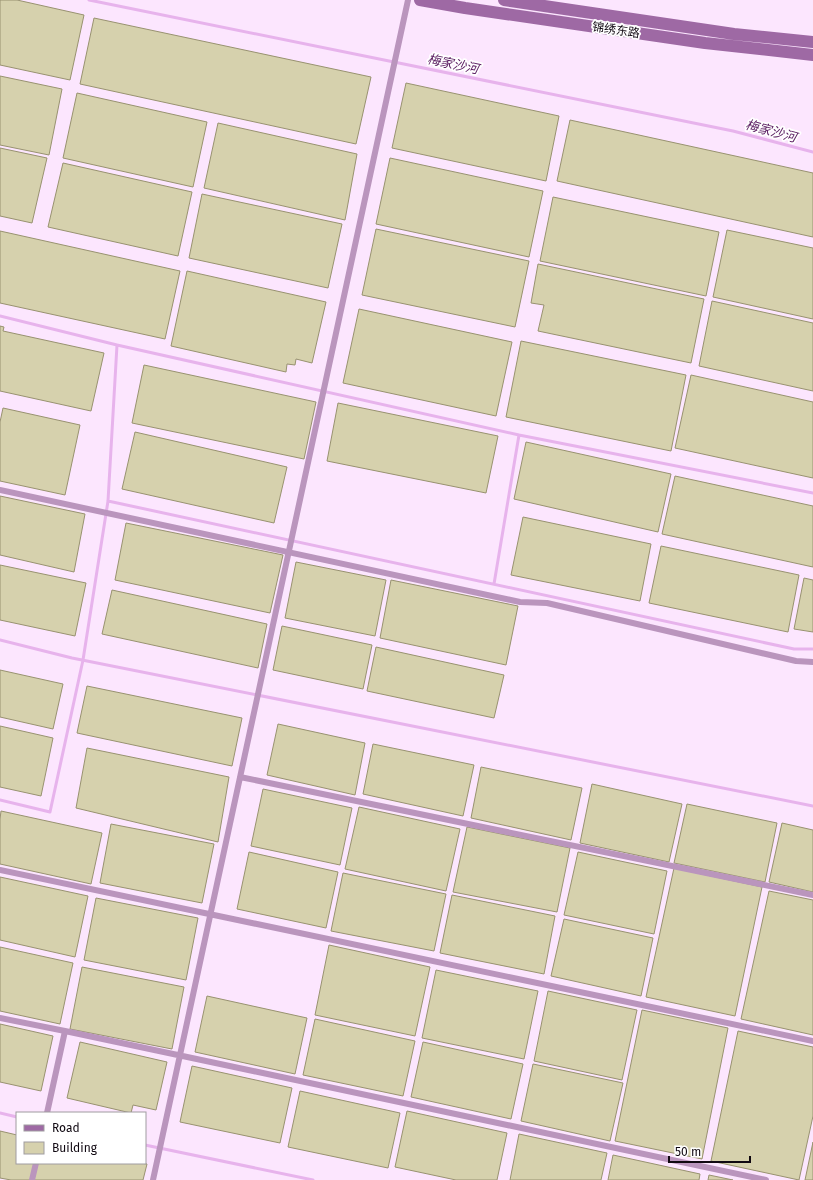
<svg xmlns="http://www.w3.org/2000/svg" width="813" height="1180" font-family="'Fira Sans','Noto Sans SC',sans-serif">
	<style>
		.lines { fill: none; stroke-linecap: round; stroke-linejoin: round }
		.stream { stroke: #e7b3ec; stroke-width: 3 }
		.building { fill: #d6d1ad; stroke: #989270 }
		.service { stroke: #ba95bd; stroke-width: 6 }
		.secondary { stroke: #9e69a4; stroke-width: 12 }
		.labels { text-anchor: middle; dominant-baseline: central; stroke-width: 3.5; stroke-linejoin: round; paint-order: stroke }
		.street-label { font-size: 12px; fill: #100811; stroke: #fff }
		.water-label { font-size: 13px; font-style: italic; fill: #5d2164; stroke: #fff }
	</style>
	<rect width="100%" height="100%" fill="#fce6fe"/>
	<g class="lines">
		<!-- stream -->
		<path class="stream" d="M 89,0 L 733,131 L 813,152
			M 0,316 L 117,345 L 108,501 L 83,660 L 50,812 L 0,800
			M 117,345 L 519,435 L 494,584
			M 519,435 L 813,493
			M 108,501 L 794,649 L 813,649
			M 0,640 L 72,658 L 813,806
			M 0,1113 L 17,1117
			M 145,1145 L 313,1180"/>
	</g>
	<!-- building -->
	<path class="building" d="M 0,0 L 17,0 L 84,15 L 70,80 L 0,65 Z
		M 94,18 L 371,77 L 356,144 L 80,84 Z
		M 0,76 L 62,89 L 49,155 L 0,145 Z
		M 406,83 L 559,116 L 546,181 L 392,148 Z
		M 77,93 L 207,122 L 193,187 L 63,158 Z
		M 570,120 L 813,173 L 813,237 L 557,181 Z
		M 218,123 L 357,154 L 345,220 L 204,188 Z
		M 0,148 L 47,158 L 32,223 L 0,216 Z
		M 390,158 L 543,191 L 529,257 L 376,224 Z
		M 63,163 L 192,192 L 178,256 L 48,227 Z
		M 202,194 L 342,224 L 328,288 L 189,258 Z
		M 553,197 L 719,232 L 706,296 L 540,261 Z
		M 376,229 L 529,261 L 515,327 L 362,295 Z
		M 727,230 L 813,248 L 813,319 L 713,297 Z
		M 0,231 L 180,271 L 165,339 L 0,303 Z
		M 538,264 L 704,299 L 691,363 L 538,331 L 544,305 L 531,303 Z
		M 187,271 L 326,302 L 312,363 L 296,359 L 295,365 L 287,364 L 286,372 L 171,346 Z
		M 712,301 L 813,323 L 813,391 L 699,366 Z
		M 359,309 L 512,342 L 496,416 L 343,383 Z
		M 0,326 L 4,327 L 3,331 L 104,353 L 91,411 L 0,391 Z
		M 521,341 L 686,375 L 671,451 L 506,417 Z
		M 144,365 L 316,402 L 304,459 L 132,423 Z
		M 691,375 L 813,402 L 813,478 L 675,448 Z
		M 338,403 L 498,436 L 486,493 L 327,461 Z
		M 3,408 L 80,425 L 65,495 L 0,481 L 0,422 Z
		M 135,432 L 287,467 L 274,523 L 122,489 Z
		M 526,442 L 671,474 L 658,532 L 514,499 Z
		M 675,476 L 813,506 L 813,567 L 662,534 Z
		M 0,496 L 85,514 L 74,572 L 0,555 Z
		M 523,517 L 651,544 L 640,601 L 511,575 Z
		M 126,523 L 283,555 L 270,613 L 115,580 Z
		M 661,546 L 799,575 L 788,632 L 649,603 Z
		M 296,562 L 386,580 L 375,636 L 285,618 Z
		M 0,565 L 86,583 L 75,636 L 0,620 Z
		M 804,578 L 813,580 L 813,632 L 794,629 Z
		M 391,580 L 518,606 L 506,665 L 380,638 Z
		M 112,590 L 267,624 L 258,668 L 102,634 Z
		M 282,626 L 372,645 L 363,689 L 273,670 Z
		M 376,647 L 504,675 L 494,718 L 367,691 Z
		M 0,670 L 63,684 L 53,729 L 0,717 Z
		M 87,686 L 242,718 L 232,766 L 77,733 Z
		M 278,724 L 365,743 L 355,795 L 267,775 Z
		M 0,726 L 53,738 L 41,796 L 0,787 Z
		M 373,744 L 474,765 L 463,816 L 363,794 Z
		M 87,748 L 229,777 L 218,842 L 76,808 Z
		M 481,767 L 582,788 L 571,840 L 471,818 Z
		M 592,784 L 682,804 L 669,862 L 580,843 Z
		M 263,789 L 352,808 L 340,865 L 251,846 Z
		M 687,804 L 777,823 L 765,882 L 674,863 Z
		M 359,807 L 460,829 L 446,891 L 345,869 Z
		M 1,811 L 102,833 L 91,884 L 0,864 L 0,819 Z
		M 782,823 L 813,830 L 813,892 L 769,882 Z
		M 111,824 L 214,844 L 202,903 L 100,883 Z
		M 467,827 L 570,848 L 557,912 L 453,892 Z
		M 249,852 L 338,872 L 326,928 L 237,909 Z
		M 578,852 L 667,871 L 654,934 L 564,915 Z
		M 674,868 L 762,887 L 735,1016 L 646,997 Z
		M 343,873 L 446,894 L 434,951 L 331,931 Z
		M 0,877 L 88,896 L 75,957 L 0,940 Z
		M 769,891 L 813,900 L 813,1035 L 741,1019 Z
		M 452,895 L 555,916 L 544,974 L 440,953 Z
		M 96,898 L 198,918 L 186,980 L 84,960 Z
		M 564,919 L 653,938 L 641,996 L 551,976 Z
		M 329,945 L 430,967 L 415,1036 L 315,1015 Z
		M 0,947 L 73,963 L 60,1024 L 0,1011 Z
		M 82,967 L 184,987 L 172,1049 L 70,1029 Z
		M 436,970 L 538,991 L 524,1059 L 422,1038 Z
		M 548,991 L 637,1010 L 622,1080 L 534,1061 Z
		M 207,996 L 307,1018 L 295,1074 L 195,1052 Z
		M 642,1010 L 728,1028 L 702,1159 L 615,1141 Z
		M 315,1019 L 415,1041 L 403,1096 L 303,1075 Z
		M 0,1024 L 53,1036 L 41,1091 L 0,1082 Z
		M 738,1031 L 813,1047 L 813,1116 L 799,1180 L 711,1161 Z
		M 80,1042 L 167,1062 L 156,1110 L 133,1105 L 131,1113 L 67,1098 Z
		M 423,1042 L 523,1064 L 511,1119 L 411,1097 Z
		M 533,1064 L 623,1083 L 610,1141 L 521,1121 Z
		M 192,1066 L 292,1088 L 280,1143 L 180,1122 Z
		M 300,1091 L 400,1113 L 388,1168 L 288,1147 Z
		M 407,1111 L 507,1133 L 497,1180 L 456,1180 L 395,1167 Z
		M 0,1131 L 17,1135 L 17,1163 L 35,1163 L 31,1180 L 11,1180 L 0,1178 Z
		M 519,1134 L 607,1153 L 601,1180 L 510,1180 Z
		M 813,1142 L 813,1180 L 805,1180 Z
		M 613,1155 L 700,1174 L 699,1180 L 608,1180 Z
		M 37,1163 L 141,1163 L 147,1164 L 143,1180 L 33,1180 Z
		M 709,1175 L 733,1180 L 708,1180 Z"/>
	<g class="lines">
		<!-- service -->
		<path class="service" d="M 0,490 L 520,602 L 547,603 L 796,661 L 813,662
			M 240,777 L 813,895
			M 0,870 L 813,1041
			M 0,1018 L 65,1031
			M 47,1113 L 65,1031 L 766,1180
			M 32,1180 L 36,1163
			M 153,1180 L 408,0"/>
		<!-- secondary -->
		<path class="secondary" d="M 420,0 L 465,8 L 705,43 L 813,55
			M 504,0 L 734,34 L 813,42"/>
	</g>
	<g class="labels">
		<!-- street labels -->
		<g class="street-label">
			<text transform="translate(616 30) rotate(8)">锦绣东路</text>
		</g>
		<!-- water labels -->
		<g class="water-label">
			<text transform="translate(453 64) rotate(12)">梅家沙河</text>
			<text transform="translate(771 131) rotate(15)">梅家沙河</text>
		</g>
	</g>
	<!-- legend -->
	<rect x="16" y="1112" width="130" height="52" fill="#ffffff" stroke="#9f9ca0"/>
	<rect x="24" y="1125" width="20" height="6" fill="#9e69a4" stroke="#9f9ca0"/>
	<text x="52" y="1132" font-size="12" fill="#100811">Road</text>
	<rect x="24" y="1142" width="20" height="12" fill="#d6d1ad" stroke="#9f9ca0"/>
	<text x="52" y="1152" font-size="12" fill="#100811">Building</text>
	<!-- scale -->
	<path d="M669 1156v6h81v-6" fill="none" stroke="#100811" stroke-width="2"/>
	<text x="675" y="1156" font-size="12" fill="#100811" stroke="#ffffff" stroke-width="3" paint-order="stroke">50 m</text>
</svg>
